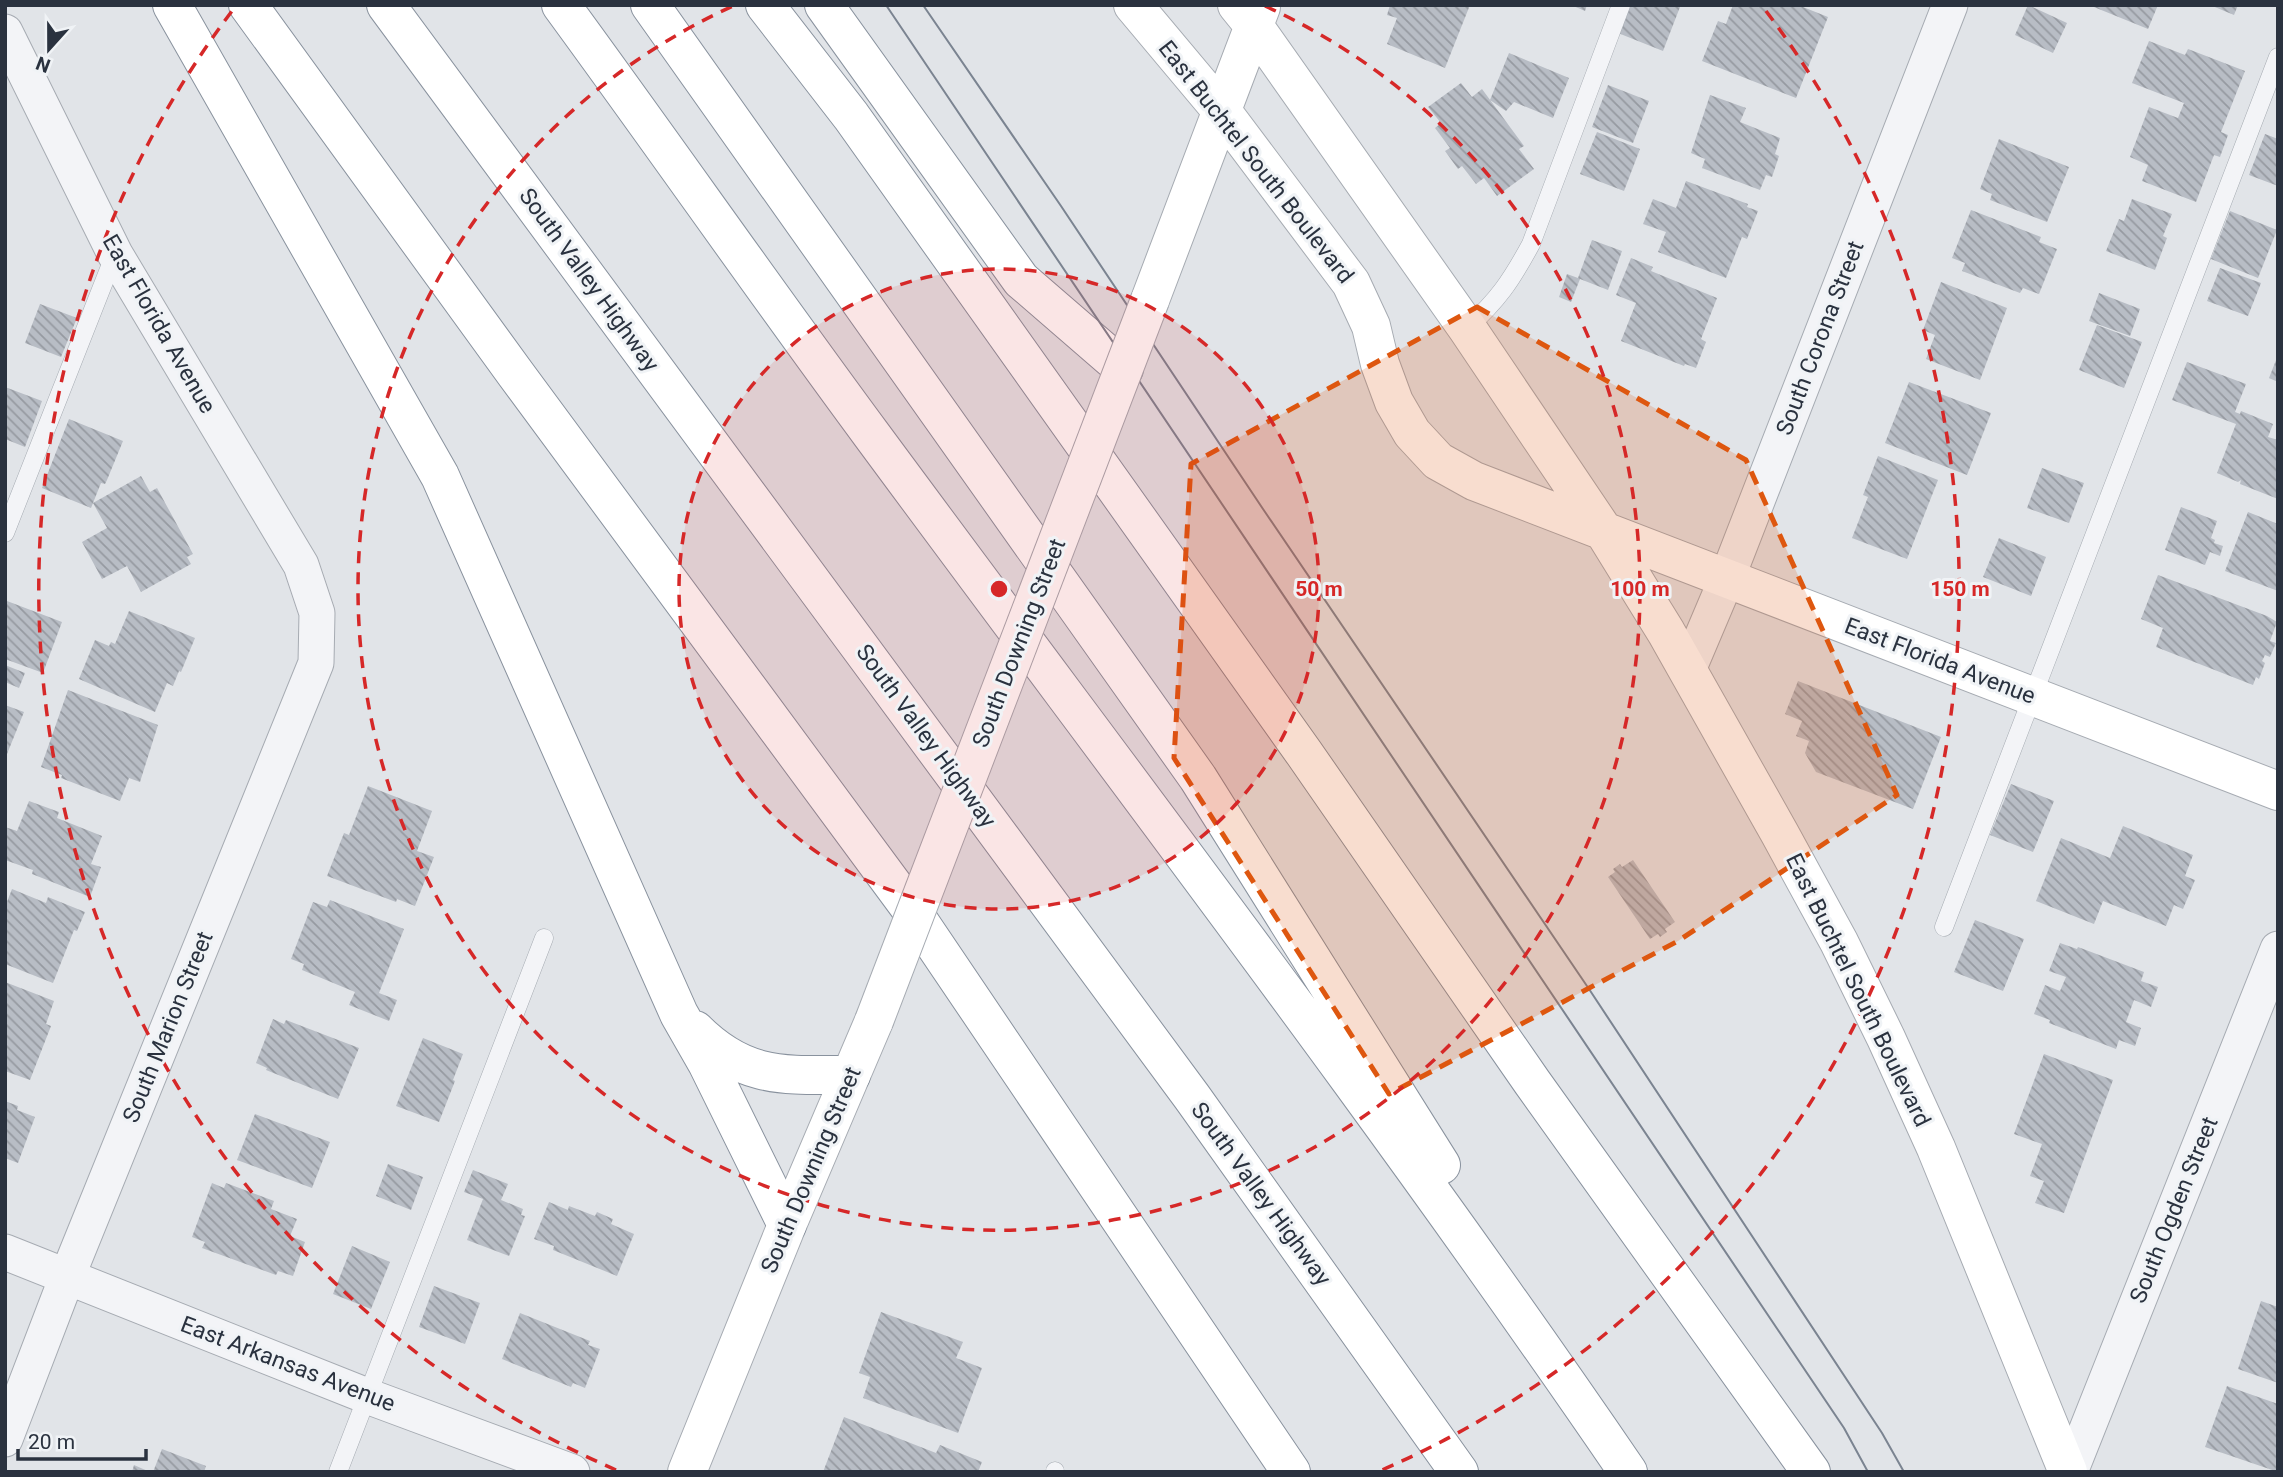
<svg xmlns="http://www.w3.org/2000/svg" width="2283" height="1477" font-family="Roboto,sans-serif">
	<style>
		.building { fill: url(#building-back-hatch) }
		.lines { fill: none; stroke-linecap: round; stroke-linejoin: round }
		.lane-casing { stroke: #a6abb2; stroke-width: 19 }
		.street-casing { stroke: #a6abb2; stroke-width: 37 }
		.secondary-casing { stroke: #a6abb2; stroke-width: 40 }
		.highway-casing { stroke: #89929e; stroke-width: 40 }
		.lane { stroke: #f3f4f7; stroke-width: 18 }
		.street { stroke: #f3f4f7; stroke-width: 35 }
		.secondary { stroke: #fff; stroke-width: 38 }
		.highway { stroke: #fff; stroke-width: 38 }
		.tram { stroke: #7b8491; stroke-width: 2 }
		.secondary-bridge-casing { stroke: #a6abb2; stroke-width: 40; stroke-linecap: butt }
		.secondary-bridge { stroke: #fff; stroke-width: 38 }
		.marked { fill: #de570f; fill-opacity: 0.2; stroke: #de570f; stroke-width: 5; stroke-dasharray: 14 9; stroke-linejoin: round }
		.ring { fill: none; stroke: #d62828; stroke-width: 3.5; stroke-dasharray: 12 9 }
		.labels { text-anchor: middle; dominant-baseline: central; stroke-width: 6; stroke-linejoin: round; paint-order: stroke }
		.street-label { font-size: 23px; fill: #2a323f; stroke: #f0f3f6 }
		.centre { fill: #d62828; stroke: #f0f3f6; stroke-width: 3.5 }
		.ring-label { font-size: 21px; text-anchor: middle; font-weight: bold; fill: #d62828; stroke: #f0f3f6; stroke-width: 6; stroke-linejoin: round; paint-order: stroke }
	</style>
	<defs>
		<pattern id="building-back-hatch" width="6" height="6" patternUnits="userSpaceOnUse" patternTransform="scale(1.75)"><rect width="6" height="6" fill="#b8bdc5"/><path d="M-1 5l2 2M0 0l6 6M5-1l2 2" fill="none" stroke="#969aa1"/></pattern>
	</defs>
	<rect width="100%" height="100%" fill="#e1e4e8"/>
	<!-- building -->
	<path class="building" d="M 1390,5 L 1470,5 L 1445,68 L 1387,44 L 1397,18 L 1387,15 Z
		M 1571,5 L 1587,5 L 1585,11 Z
		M 1629,5 L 1680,7 L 1663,51 L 1618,33 Z
		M 1733,5 L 1798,5 L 1828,17 L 1796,98 L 1702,61 L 1718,21 L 1726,24 Z
		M 2028,5 L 2067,23 L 2053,53 L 2015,35 Z
		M 2089,5 L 2158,5 L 2148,29 Z
		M 2210,5 L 2238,5 L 2234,15 Z
		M 2149,41 L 2185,55 L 2188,49 L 2245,71 L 2221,132 L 2228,135 L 2220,157 L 2214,155 L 2196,202 L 2142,181 L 2148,165 L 2130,157 L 2149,107 L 2178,118 L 2184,103 L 2132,83 Z
		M 1509,53 L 1569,78 L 1553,118 L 1514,102 L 1506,111 L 1490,100 Z
		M 1461,83 L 1472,97 L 1482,89 L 1524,146 L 1519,149 L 1534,169 L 1497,196 L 1484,178 L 1476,184 L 1462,166 L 1458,169 L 1445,151 L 1450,148 L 1435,128 L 1441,123 L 1428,107 Z
		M 1608,85 L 1649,101 L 1633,143 L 1592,127 Z
		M 1710,95 L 1746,108 L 1740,122 L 1780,138 L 1775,154 L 1779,156 L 1772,177 L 1766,175 L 1760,190 L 1702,168 L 1705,159 L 1691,153 Z
		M 1597,132 L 1640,149 L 1624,191 L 1580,174 Z
		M 2265,134 L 2278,139 L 2278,186 L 2249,175 Z
		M 1999,139 L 2069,167 L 2047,222 L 1990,200 L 1992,194 L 1980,189 Z
		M 1686,181 L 1748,204 L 1747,207 L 1758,211 L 1747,239 L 1742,237 L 1726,278 L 1658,252 L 1666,232 L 1643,224 L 1653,199 L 1676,208 Z
		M 2132,199 L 2172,214 L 2163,236 L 2167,238 L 2155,270 L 2106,251 L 2119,219 L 2124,221 Z
		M 1971,210 L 2041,237 L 2039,242 L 2057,249 L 2039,294 L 2023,288 L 2020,293 L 1962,271 L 1965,263 L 1952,258 Z
		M 2230,211 L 2277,230 L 2258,278 L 2211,259 Z
		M 1592,240 L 1622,251 L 1608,290 L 1580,279 L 1571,302 L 1559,297 L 1567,274 L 1578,278 Z
		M 1631,258 L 1653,267 L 1651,271 L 1717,298 L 1701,339 L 1706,342 L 1696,368 L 1685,364 L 1684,366 L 1621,341 L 1636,303 L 1616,295 Z
		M 2220,268 L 2261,283 L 2248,316 L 2207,301 Z
		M 1941,282 L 2007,308 L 1980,380 L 1926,359 L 1935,335 L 1923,330 Z
		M 2099,293 L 2140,309 L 2130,336 L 2089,321 Z
		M 40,304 L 77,318 L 61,357 L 25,343 Z
		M 2097,325 L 2142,342 L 2124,388 L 2079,370 Z
		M 2278,355 L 2278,382 L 2269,378 Z
		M 2187,362 L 2246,384 L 2235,412 L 2240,414 L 2241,411 L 2273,424 L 2268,437 L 2278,440 L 2278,499 L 2240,484 L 2241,480 L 2238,482 L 2217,473 L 2236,424 L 2172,400 Z
		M 1909,382 L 1991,413 L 1967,475 L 1885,443 Z
		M 5,387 L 42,401 L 25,447 L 5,439 Z
		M 69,419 L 123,441 L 107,480 L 105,484 L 101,483 L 91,508 L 42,488 Z
		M 1878,456 L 1938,480 L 1907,559 L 1852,538 L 1868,497 L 1863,495 Z
		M 2042,468 L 2084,483 L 2069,523 L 2027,508 Z
		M 141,476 L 150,492 L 157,488 L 193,554 L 187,557 L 191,564 L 141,592 L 127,566 L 102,579 L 82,542 L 107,528 L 93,503 Z
		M 2181,507 L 2217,521 L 2211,538 L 2215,540 L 2214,543 L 2223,546 L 2220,556 L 2210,552 L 2205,565 L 2165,550 Z
		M 2248,512 L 2278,524 L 2278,591 L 2225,571 Z
		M 1999,538 L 2046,557 L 2031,596 L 1983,577 Z
		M 2158,575 L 2267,616 L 2277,622 L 2270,641 L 2276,643 L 2270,657 L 2265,655 L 2262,661 L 2265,663 L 2259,679 L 2256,677 L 2253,685 L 2156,647 L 2163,628 L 2141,619 Z
		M 7,601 L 62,622 L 43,673 L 5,659 L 5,607 Z
		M 129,611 L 195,638 L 181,672 L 179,671 L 173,686 L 167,683 L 155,712 L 79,679 L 95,640 L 109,646 L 111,642 L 115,644 Z
		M 5,665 L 25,673 L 19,688 L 5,682 Z
		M 1798,681 L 1941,737 L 1913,809 L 1816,772 L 1805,753 L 1809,741 L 1796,736 L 1802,721 L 1785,714 Z
		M 68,690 L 158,725 L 140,782 L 129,778 L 120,801 L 61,778 L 62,775 L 41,767 Z
		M 5,705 L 24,712 L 5,759 Z
		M 2011,784 L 2054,801 L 2033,852 L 1990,835 Z
		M 368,786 L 432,811 L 417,851 L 434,857 L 415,906 L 397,899 L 396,902 L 327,876 L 344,833 L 349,835 Z
		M 29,801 L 59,812 L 57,818 L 102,836 L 91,864 L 101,867 L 90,897 L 32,874 L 33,870 L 5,860 L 5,827 L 17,831 Z
		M 2123,826 L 2193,855 L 2185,876 L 2195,880 L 2183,909 L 2174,905 L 2166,926 L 2103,901 L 2094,924 L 2036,901 L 2061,838 L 2110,858 Z
		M 1633,860 L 1675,922 L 1665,929 L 1667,932 L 1660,937 L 1658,934 L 1650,939 L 1608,877 L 1615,872 L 1613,869 L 1620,864 L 1622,867 Z
		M 12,889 L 46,903 L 48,897 L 85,912 L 77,931 L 74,930 L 53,983 L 5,964 L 5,907 Z
		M 330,900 L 404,929 L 379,993 L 397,1000 L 389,1021 L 349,1005 L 355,992 L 302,970 L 304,964 L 291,959 L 313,902 L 327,907 Z
		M 1975,920 L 2024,939 L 2003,991 L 1954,972 Z
		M 2060,943 L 2077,949 L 2078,947 L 2144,972 L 2141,981 L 2158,987 L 2151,1007 L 2134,1000 L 2126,1022 L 2141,1028 L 2135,1046 L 2119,1040 L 2116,1049 L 2049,1023 L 2050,1020 L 2034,1014 L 2045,985 L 2060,991 L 2066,977 L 2049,971 Z
		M 5,982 L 54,1001 L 46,1024 L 51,1026 L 30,1080 L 5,1071 Z
		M 273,1019 L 284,1024 L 286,1020 L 359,1048 L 338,1099 L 266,1070 L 267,1068 L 256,1063 Z
		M 423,1038 L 463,1054 L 453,1080 L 455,1081 L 439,1122 L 396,1106 Z
		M 2044,1054 L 2113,1080 L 2064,1213 L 2035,1203 L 2044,1181 L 2030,1176 L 2042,1144 L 2014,1134 Z
		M 5,1101 L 18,1106 L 17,1110 L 35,1117 L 18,1163 L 5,1158 Z
		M 255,1114 L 330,1142 L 312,1188 L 237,1160 Z
		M 388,1164 L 423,1177 L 411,1210 L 376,1196 Z
		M 473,1170 L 508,1184 L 501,1200 L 523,1209 L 521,1215 L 525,1216 L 509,1256 L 467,1240 L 483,1199 L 464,1192 Z
		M 212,1183 L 224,1188 L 226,1183 L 274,1201 L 271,1209 L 297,1219 L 290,1236 L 305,1242 L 293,1276 L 278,1271 L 276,1275 L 202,1248 L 205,1242 L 192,1237 Z
		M 549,1202 L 568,1210 L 569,1206 L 595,1216 L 597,1212 L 613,1219 L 611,1224 L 634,1234 L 617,1276 L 553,1250 L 554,1246 L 534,1239 Z
		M 352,1246 L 390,1262 L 371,1309 L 333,1294 Z
		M 434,1286 L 480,1303 L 465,1344 L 419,1327 Z
		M 2261,1301 L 2278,1307 L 2278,1383 L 2238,1369 Z
		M 881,1312 L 963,1342 L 956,1358 L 982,1368 L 958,1433 L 863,1398 L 870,1377 L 859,1373 Z
		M 520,1313 L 590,1341 L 588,1345 L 600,1349 L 585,1388 L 573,1383 L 571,1387 L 502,1359 Z
		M 2227,1386 L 2278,1404 L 2278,1472 L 2205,1447 Z
		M 844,1417 L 936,1453 L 940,1445 L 982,1462 L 978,1472 L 823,1472 Z
		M 162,1449 L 206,1466 L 204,1472 L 153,1472 Z
		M 134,1465 L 150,1472 L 132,1472 Z"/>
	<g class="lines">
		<defs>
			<path id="lane" d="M 1467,328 C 1498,300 1511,281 1531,244 L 1621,5
				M 5,533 L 115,254
				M 1944,927 L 2278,57
				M 338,1472 L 544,938
				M 1055,1472 L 1055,1471"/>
			<path id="street" d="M 5,32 L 115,254 L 301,565 L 317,613 L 316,663 L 67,1277 L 5,1439
				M 1688,670 L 1727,578 L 1950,5
				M 5,1252 L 367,1396 L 572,1472
				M 2070,1472 L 2278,949"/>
			<path id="secondary" d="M 1133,5 L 1221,110 L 1351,283 L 1371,326 L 1380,364 L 1394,402 L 1412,433 L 1438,461 L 1474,481 L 2278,791
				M 1237,5 L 1254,26 L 1467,328 L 1603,530 L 1666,632 L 1780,834 L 1839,942 L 1886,1038 L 1936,1148 L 2068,1472
				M 1150,300 L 1261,7
				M 687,1472 L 787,1225 L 874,1021"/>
			<path id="highway" d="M 172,5 L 440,476 L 679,1014 L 707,1063 L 787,1225
				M 248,5 L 515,373 L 910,908 L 1291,1472
				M 386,5 L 1192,1097 L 1459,1472
				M 561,5 C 665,147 766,292 871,434 C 1125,778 1386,1118 1628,1472
				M 650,5 L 1198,778 L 1441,1165
				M 765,5 L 851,116 L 1304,753 L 1532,1082 L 1811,1472
				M 824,5 L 1021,280 L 1124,369
				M 695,1030 C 745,1080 785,1075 851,1075"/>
		</defs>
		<!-- lane casing -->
		<use href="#lane" class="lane-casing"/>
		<!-- street casing -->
		<use href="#street" class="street-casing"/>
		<!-- secondary casing -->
		<use href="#secondary" class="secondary-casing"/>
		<!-- highway casing -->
		<use href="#highway" class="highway-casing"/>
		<!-- lane -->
		<use href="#lane" class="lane"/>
		<!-- street -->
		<use href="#street" class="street"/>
		<!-- secondary -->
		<use href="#secondary" class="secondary"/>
		<!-- highway -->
		<use href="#highway" class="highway"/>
		<!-- tram -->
		<path class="tram" d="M 886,5 L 1844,1428 L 1868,1472
			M 923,5 L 1061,206 L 1263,509 L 1589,989 L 1882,1433 L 1904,1472"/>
		<defs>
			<path id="secondary-bridge" d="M 874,1021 L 1150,300"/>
		</defs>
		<!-- secondary-bridge casing -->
		<use href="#secondary-bridge" class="secondary-bridge-casing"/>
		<!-- secondary-bridge -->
		<use href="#secondary-bridge" class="secondary-bridge"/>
	</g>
	<!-- marked area -->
	<path class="marked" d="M 1477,307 L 1746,460 L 1897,795 L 1678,941 L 1389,1094 L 1174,758 L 1191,464 Z"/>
	<!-- distance rings -->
	<circle cx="999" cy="589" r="320" fill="#d62828" fill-opacity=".12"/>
	<g class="ring">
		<circle cx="999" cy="589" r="320"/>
		<path d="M1265 6A641 641 0 1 1 733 6"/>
		<path d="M616 1470A961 961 0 0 1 232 11M1766 11A961 961 0 0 1 1382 1470"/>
	</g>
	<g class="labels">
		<!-- street labels -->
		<g class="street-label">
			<text transform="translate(1256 162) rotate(52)">East Buchtel South Boulevard</text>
			<text transform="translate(589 280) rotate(54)">South Valley Highway</text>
			<text transform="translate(159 324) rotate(60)">East Florida Avenue</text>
			<text transform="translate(1820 338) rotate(-69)">South Corona Street</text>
			<text transform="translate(1019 643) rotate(-69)">South Downing Street</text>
			<text transform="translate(1940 661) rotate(21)">East Florida Avenue</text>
			<text transform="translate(926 736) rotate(54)">South Valley Highway</text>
			<text transform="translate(1858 990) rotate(64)">East Buchtel South Boulevard</text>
			<text transform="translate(168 1027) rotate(-68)">South Marion Street</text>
			<text transform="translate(811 1170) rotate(-67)">South Downing Street</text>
			<text transform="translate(1261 1194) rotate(54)">South Valley Highway</text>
			<text transform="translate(2174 1210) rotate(-68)">South Ogden Street</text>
			<text transform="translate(288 1364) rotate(21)">East Arkansas Avenue</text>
		</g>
	</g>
	<circle cx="999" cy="589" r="10" class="centre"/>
	<g class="ring-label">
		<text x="1319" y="596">50 m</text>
		<text x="1640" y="596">100 m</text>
		<text x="1960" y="596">150 m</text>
	</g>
	<!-- border -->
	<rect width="2283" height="1477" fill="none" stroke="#2a323f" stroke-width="14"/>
	<!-- north arrow -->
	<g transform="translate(49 49) rotate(201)" stroke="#f0f3f6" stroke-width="5" paint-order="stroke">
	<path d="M0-5L12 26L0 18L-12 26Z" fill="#2a323f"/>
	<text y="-10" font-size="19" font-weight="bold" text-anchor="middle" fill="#2a323f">N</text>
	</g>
	<!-- scale -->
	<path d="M18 1449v10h128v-10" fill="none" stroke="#2a323f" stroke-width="3.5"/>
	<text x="28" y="1449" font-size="21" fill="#2a323f" stroke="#f0f3f6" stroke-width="5" paint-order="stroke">20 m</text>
</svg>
